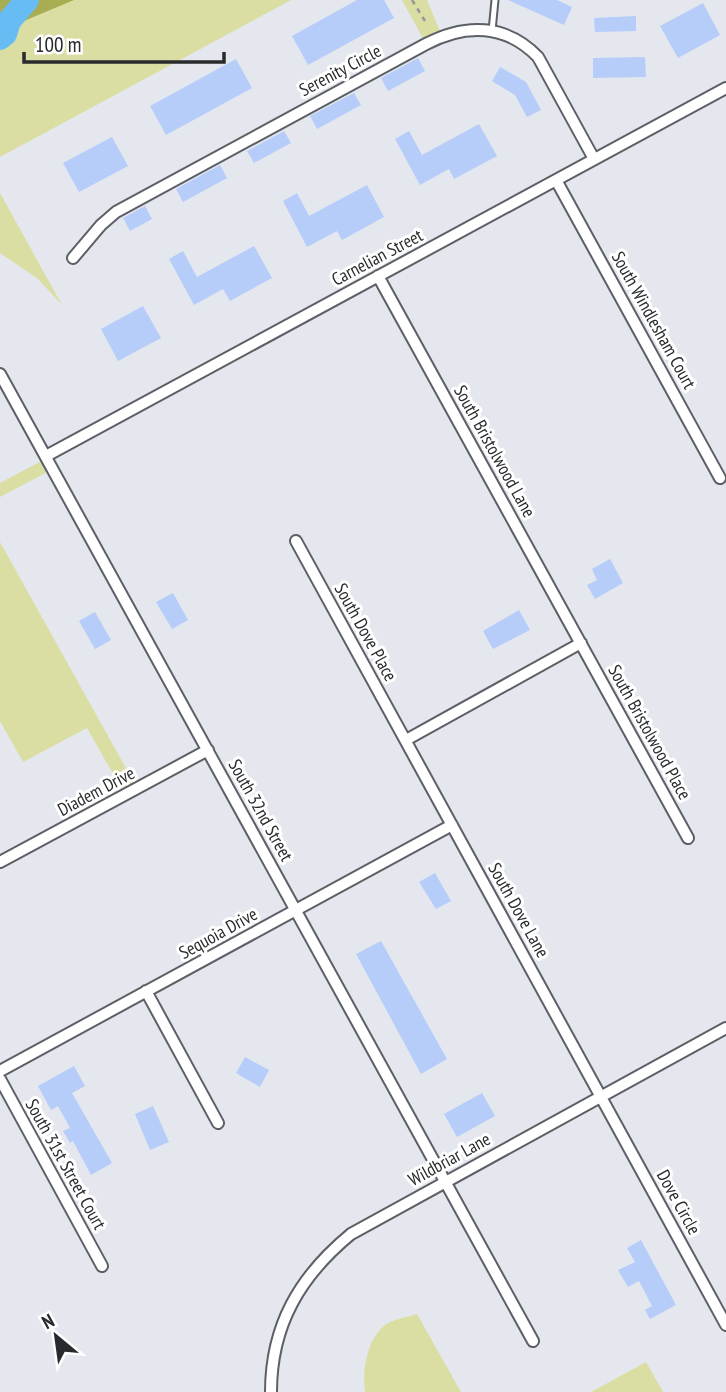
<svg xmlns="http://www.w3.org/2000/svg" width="726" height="1392" font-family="'PT Sans Narrow',sans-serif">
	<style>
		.green { fill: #dadea3 }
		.forest { fill: #a8ac52 }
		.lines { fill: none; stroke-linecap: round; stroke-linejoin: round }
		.river { stroke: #67bdf3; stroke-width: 24 }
		.building { fill: #b6ccf9 }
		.lane-casing { stroke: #5c5f65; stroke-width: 9 }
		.street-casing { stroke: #5c5f65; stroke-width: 14 }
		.path { stroke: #95989d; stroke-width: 2.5; stroke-dasharray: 5 5; stroke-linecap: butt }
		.lane { stroke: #fff; stroke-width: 5 }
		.street { stroke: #fff; stroke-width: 10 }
		.labels { text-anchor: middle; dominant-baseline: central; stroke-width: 6; stroke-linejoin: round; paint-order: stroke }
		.street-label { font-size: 18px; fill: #292a2d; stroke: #fff }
	</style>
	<rect width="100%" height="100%" fill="#e4e7ee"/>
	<!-- green -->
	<path class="green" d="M 0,0 L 291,0 L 0,157 Z
		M 402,0 L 427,0 L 442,36 L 426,44 Z
		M 0,193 L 62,305 L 38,279 L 0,253 Z
		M 47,458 L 53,469 L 0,497 L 0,483 Z
		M 0,542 L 137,788 L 125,795 L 87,728 L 23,762 L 0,721 Z
		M 417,1314 L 461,1392 L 365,1392 C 362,1371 367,1339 385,1325 C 393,1319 408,1317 417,1314 Z
		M 646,1362 L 663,1392 L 591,1392 Z"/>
	<!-- forest -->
	<path class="forest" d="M 0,0 L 74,0 L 0,31 Z"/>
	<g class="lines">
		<!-- river -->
		<path class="river" d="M 0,38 L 5,34 L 9,21 L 27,0"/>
	</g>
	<!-- building -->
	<path class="building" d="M 357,0 L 384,0 L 394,18 L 308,65 L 292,36 Z
		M 508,0 L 557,0 L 572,7 L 564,25 Z
		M 703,3 L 720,35 L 678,58 L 660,26 Z
		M 636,16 L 636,31 L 595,32 L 594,18 Z
		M 645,57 L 646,77 L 593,78 L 593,58 Z
		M 418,58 L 425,71 L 388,91 L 381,78 Z
		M 236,59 L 252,88 L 166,135 L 150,106 Z
		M 500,67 L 526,82 L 541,110 L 527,117 L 515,95 L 492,81 Z
		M 354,93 L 361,105 L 317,129 L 310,116 Z
		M 479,124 L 497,156 L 454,179 L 449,169 L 420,185 L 395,139 L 409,131 L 422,155 Z
		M 284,131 L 291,143 L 254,163 L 247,151 Z
		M 112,137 L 128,166 L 79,192 L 63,163 Z
		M 220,165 L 227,178 L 183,202 L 176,189 Z
		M 367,185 L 384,217 L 342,240 L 337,231 L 307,247 L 283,201 L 297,193 L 309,216 Z
		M 145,206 L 152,219 L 130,231 L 123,218 Z
		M 254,246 L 272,278 L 230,301 L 223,289 L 194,305 L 169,259 L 183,251 L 197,277 Z
		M 143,306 L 161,338 L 118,361 L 101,329 Z
		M 610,559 L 623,583 L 595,599 L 587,585 L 597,580 L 592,569 Z
		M 173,593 L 188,620 L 172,629 L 156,602 Z
		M 519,610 L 530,630 L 493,649 L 483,631 Z
		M 95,612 L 111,640 L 95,649 L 79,621 Z
		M 435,873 L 451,901 L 436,909 L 419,882 Z
		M 381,941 L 447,1059 L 421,1074 L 356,954 Z
		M 245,1057 L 269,1070 L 260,1087 L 236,1073 Z
		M 74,1066 L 85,1086 L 72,1093 L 112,1163 L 91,1175 L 73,1141 L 70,1143 L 63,1131 L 70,1128 L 58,1106 L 51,1110 L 38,1086 Z
		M 482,1093 L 495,1116 L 457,1137 L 444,1114 Z
		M 153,1106 L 169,1142 L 150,1150 L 135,1114 Z
		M 641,1240 L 676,1305 L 650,1319 L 645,1310 L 652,1306 L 639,1281 L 628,1287 L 618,1270 L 635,1262 L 627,1248 Z"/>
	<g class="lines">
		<defs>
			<path id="lane" d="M 492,31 L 495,0"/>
			<path id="street" d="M 556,180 L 720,478
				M 73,258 L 101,225 L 116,212 L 426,44 C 466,23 506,24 538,57 L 594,159
				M 378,276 L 688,838
				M 0,374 L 533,1341
				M 46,456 L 726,88
				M 296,541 L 726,1325
				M 406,740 L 581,643
				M 0,862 L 208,750
				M 146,991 L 218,1123
				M 0,1071 L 452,825
				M 0,1079 L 102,1266
				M 271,1392 C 271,1325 300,1276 351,1234 L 726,1028"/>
		</defs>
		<!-- lane casing -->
		<use href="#lane" class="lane-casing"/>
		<!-- street casing -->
		<use href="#street" class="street-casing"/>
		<!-- path -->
		<path class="path" d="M 412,0 L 425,21"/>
		<!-- lane -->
		<use href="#lane" class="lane"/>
		<!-- street -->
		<use href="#street" class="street"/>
	</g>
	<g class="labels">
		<!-- street labels -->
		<g class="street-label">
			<text transform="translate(340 70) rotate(-28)">Serenity Circle</text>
			<text transform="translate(377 257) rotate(-28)">Carnelian Street</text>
			<text transform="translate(654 320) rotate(61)">South Windlesham Court</text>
			<text transform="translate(495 451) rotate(61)">South Bristolwood Lane</text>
			<text transform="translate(366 632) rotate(61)">South Dove Place</text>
			<text transform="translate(650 732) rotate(61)">South Bristolwood Place</text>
			<text transform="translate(96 791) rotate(-28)">Diadem Drive</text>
			<text transform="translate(261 810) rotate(61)">South 32nd Street</text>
			<text transform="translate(519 910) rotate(61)">South Dove Lane</text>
			<text transform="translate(218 933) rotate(-29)">Sequoia Drive</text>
			<text transform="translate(449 1159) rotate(-29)">Wildbriar Lane</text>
			<text transform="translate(66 1164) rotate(61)">South 31st Street Court</text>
			<text transform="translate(679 1202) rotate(61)">Dove Circle</text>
		</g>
	</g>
	<!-- north arrow -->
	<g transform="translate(56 1336) rotate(331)" stroke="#ffffff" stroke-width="5" paint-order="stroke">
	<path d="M0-5L12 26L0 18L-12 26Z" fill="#292a2d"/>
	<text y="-10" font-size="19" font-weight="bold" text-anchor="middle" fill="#292a2d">N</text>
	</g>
	<!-- scale -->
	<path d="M24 52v10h200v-10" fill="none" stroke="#292a2d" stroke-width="3.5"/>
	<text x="35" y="52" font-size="21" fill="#292a2d" stroke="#ffffff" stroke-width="5" paint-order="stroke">100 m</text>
</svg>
